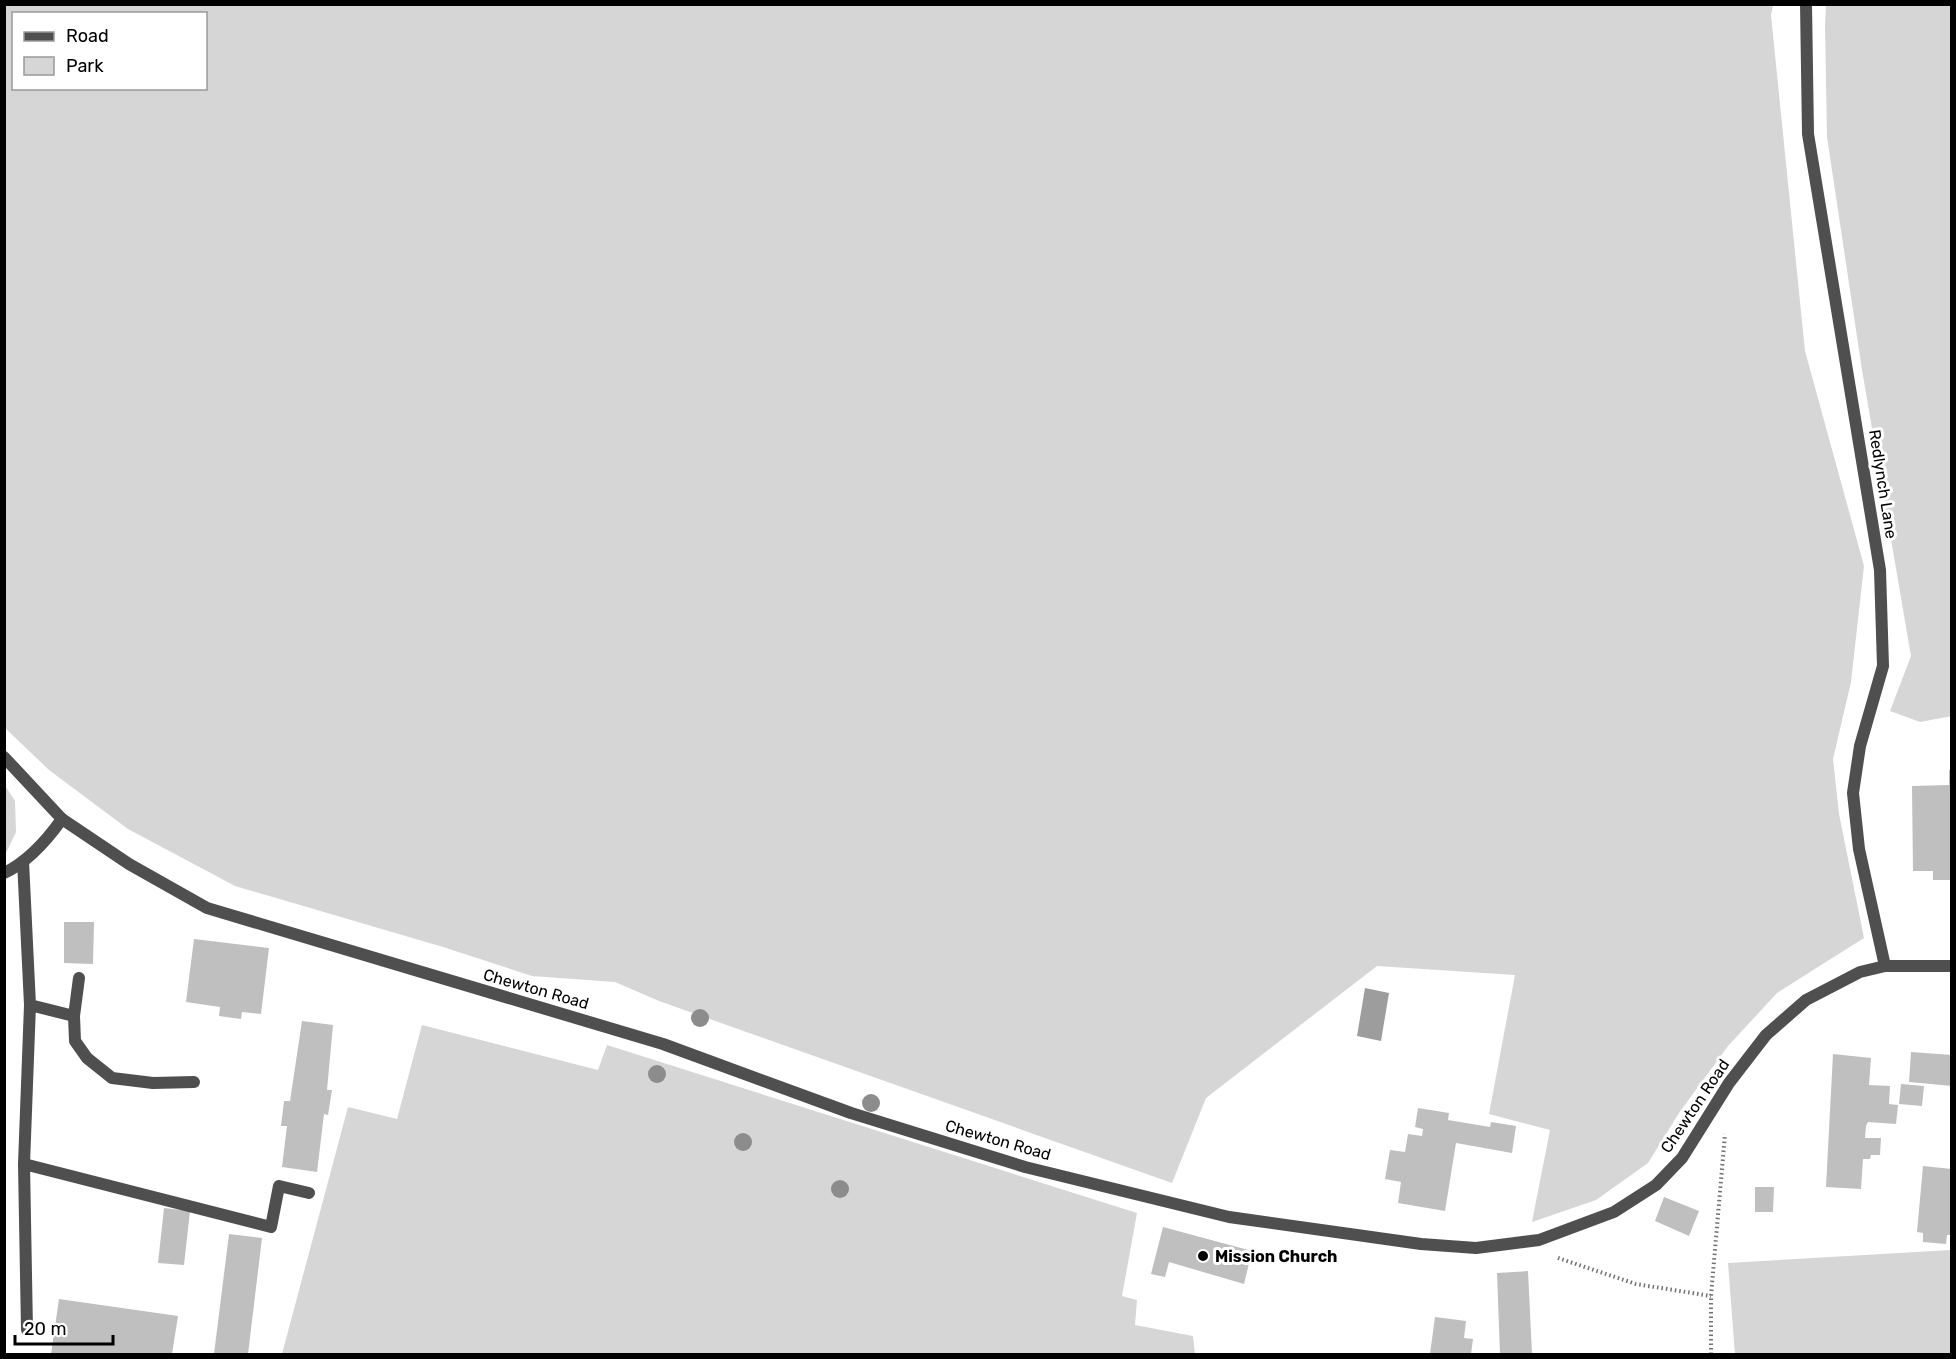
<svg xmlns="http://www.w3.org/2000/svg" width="1956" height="1359" font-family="Rubik,sans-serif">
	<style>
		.green { fill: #d6d6d6; fill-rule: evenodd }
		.water { fill: #9d9d9d }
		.building { fill: #bfbfbf }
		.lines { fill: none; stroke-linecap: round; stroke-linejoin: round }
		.path { stroke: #717171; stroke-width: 4; stroke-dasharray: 1.5 3; stroke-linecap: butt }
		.service { stroke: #4f4f4f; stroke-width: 12 }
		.minor { stroke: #4f4f4f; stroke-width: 12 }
		.tree { fill: #8c8c8c }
		.poi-dot { fill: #000; stroke: #fff; stroke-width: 2 }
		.labels { text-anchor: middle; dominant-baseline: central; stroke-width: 6; stroke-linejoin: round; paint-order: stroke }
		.street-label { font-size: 16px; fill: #000; stroke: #fff }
		.poi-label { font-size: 16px; font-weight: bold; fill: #000; stroke: #fff; text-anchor: start }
	</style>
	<rect width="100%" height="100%" fill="#fff"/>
	<!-- green -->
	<path class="green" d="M 4,5 L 1773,5 L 1771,15 L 1805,351 L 1864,566 L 1851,682 L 1833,759 L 1839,814 L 1864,938 L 1777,993 L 1728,1046 L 1679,1113 L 1648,1163 L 1596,1200 L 1532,1222 L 1550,1130 L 1489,1114 L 1515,975 L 1377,966 L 1206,1098 L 1172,1183 L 659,1001 L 615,982 L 532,976 L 443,947 L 235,886 L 128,829 L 49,770 L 5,728 ZM 14,14 L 206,14 L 206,88 L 14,88 Z
		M 1826,5 L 1951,5 L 1952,716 L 1920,722 L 1890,711 L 1911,656 L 1862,370 L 1827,137 L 1825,25 Z
		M 4,784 L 15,801 L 16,832 L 5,855 Z
		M 422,1025 L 598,1070 L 607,1045 L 1137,1213 L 1122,1296 L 1137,1300 L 1135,1325 L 1193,1336 L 1195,1354 L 282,1354 L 348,1107 L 397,1119 Z
		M 1951,1250 L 1951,1354 L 1735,1354 L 1728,1263 Z"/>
	<!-- water -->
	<path class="water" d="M 1365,988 L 1389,993 L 1381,1041 L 1357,1036 Z"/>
	<!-- building -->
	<path class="building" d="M 1949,770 L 1952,770 L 1952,880 L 1933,880 L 1933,871 L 1913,871 L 1912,786 L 1949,785 Z
		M 64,922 L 94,922 L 93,964 L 64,963 Z
		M 194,939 L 269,948 L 261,1014 L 242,1012 L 241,1019 L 219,1016 L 220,1007 L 186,1002 Z
		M 302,1021 L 333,1025 L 327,1090 L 332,1090 L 328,1115 L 324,1114 L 317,1172 L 282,1167 L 287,1126 L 281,1126 L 284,1101 L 290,1101 Z
		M 1911,1052 L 1952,1055 L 1952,1086 L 1909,1082 Z
		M 1833,1054 L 1871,1058 L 1869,1085 L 1890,1086 L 1889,1104 L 1898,1105 L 1896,1124 L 1868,1122 L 1866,1126 L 1865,1138 L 1881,1138 L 1880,1155 L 1871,1155 L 1870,1159 L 1863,1159 L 1861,1189 L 1826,1187 Z
		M 1901,1084 L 1924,1086 L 1922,1106 L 1899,1104 Z
		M 1418,1108 L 1449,1113 L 1448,1120 L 1490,1127 L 1491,1122 L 1516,1126 L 1512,1153 L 1456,1143 L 1445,1211 L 1398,1203 L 1401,1182 L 1385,1179 L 1390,1150 L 1405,1152 L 1408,1134 L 1422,1136 L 1423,1129 L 1415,1127 Z
		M 1923,1166 L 1952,1169 L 1952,1235 L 1947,1235 L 1946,1244 L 1923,1242 L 1923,1233 L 1917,1232 Z
		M 1755,1187 L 1774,1187 L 1773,1212 L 1755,1212 Z
		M 1664,1197 L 1699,1211 L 1689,1236 L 1655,1221 Z
		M 164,1208 L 190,1211 L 184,1265 L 158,1263 Z
		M 1163,1227 L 1252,1251 L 1244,1284 L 1169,1262 L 1165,1277 L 1151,1274 Z
		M 229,1234 L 262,1238 L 248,1354 L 214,1354 Z
		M 1528,1271 L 1532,1354 L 1500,1354 L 1497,1273 Z
		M 59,1299 L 178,1316 L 172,1354 L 51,1354 Z
		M 1435,1317 L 1466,1321 L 1464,1338 L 1473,1339 L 1471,1354 L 1430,1354 Z"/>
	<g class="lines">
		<!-- path -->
		<path class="path" d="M 1558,1258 L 1636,1284 L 1711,1296
			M 1711,1354 L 1711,1296 L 1725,1134"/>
		<!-- service -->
		<path class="service" d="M 23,861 L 30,1005 L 24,1164 L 27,1330
			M 4,873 C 28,862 47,840 62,819
			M 79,978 L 74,1016 L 75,1041 L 87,1058 L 112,1078 L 153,1083 L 194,1082
			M 30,1005 L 74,1016
			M 24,1164 L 271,1227 L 279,1186 L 309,1193"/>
		<!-- minor -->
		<path class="minor" d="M 1806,4 L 1808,134 L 1880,570 L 1883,666 L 1860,746 L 1853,793 L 1859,849 L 1885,966
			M 4,757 L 62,819 L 129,864 L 207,908 L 663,1044 L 851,1113 L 1025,1167 L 1229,1217 L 1421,1244 L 1476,1248 L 1539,1240 L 1614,1212 L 1656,1185 L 1682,1158 L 1729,1083 L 1766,1035 L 1806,1000 L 1860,972 L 1885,966 L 1952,966"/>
	</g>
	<!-- trees -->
	<g class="tree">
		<circle cx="700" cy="1018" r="9"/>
		<circle cx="657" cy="1074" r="9"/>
		<circle cx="871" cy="1103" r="9"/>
		<circle cx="743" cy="1142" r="9"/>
		<circle cx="840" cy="1189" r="9"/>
	</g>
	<!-- markers -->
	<circle class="poi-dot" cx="1203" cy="1256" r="6"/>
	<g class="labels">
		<!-- street labels -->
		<g class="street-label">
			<text transform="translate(1883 484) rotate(81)">Redlynch Lane</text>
			<text transform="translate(536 989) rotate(16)">Chewton Road</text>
			<text transform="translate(1695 1106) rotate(-56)">Chewton Road</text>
			<text transform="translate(998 1140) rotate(16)">Chewton Road</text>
		</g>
		<!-- poi labels -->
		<g class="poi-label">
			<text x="1215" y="1256">Mission Church</text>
		</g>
	</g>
	<!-- border -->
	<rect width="1956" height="1359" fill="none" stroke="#000000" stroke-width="12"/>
	<!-- legend -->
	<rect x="12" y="12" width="195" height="78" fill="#ffffff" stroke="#999999" stroke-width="1.5"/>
	<rect x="24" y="32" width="30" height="9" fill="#4f4f4f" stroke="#999999" stroke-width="1.5"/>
	<text x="66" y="42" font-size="18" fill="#000000">Road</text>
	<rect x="24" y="57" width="30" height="18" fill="#d6d6d6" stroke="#999999" stroke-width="1.5"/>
	<text x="66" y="72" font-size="18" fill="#000000">Park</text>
	<!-- scale -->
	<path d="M15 1335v9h98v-9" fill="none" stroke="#000000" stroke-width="3"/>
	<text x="24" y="1335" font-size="18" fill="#000000" stroke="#ffffff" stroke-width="4.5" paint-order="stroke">20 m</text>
</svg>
